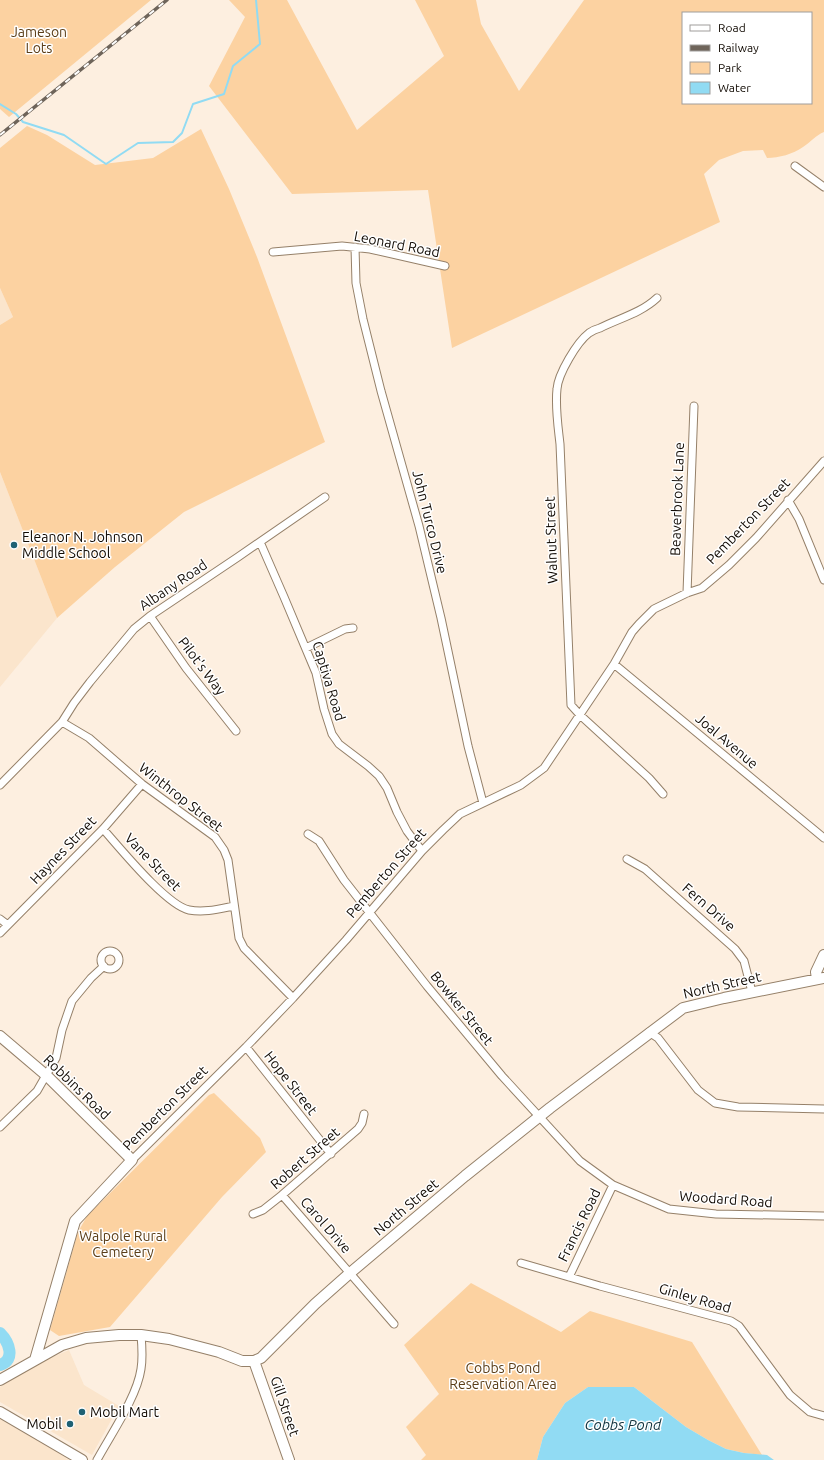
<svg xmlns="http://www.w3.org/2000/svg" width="824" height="1460" font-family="Ubuntu,sans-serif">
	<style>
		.built { fill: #fbe5cc }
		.green { fill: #fcd2a1; fill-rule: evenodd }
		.water { fill: #91dbf3 }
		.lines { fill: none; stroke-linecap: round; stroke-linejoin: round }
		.stream { stroke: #91dbf3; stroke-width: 2 }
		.river { stroke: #91dbf3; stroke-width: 12 }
		.street-casing { stroke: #958069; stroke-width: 9 }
		.secondary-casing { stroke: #958069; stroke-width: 12 }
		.street { stroke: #fff; stroke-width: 7 }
		.secondary { stroke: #fff; stroke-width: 10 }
		.rail-casing { stroke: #6e645a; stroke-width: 3.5 }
		.rail { stroke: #fff; stroke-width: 2; stroke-dasharray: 6; stroke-linecap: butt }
		.poi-dot { fill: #1e6174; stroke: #fff; stroke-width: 1.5 }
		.labels { text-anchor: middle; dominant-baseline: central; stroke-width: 3; stroke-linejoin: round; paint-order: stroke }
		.park-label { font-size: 14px; fill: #5b3e18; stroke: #fff }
		.street-label { font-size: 14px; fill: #120b04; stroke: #fff }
		.poi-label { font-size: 14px; fill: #120b04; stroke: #fff; text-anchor: start }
		.water-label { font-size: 15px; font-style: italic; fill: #123540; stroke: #fff }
	</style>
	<rect width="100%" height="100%" fill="#fdefe0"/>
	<!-- built -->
	<path class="built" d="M 0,288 L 13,317 L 0,325 Z
		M 0,472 L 57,618 L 0,687 Z
		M 69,1350 L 84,1385 L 119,1406 L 92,1455 L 0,1402 L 0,1387 L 36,1364 Z
		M 0,1419 L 57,1452 L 69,1460 L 0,1460 Z"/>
	<!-- green -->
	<path class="green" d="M 0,0 L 151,0 L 9,117 L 0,109 Z
		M 229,0 L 287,0 L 357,130 L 444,56 L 415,0 L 476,0 L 481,24 L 519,91 L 584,0 L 824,0 L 824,132 C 816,135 811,142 803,147 C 793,154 779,158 767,158 L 763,150 L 743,151 L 719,160 L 704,174 L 720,222 L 452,348 L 428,190 L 292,194 L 209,86 L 245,17 ZM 683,13 L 811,13 L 811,103 L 683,103 Z
		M 27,126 L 47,135 L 95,165 L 153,158 L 201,129 L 229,189 L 257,257 L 325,442 L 184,512 L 115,567 L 57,618 L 0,472 L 0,325 L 13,317 L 0,288 L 0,148 Z
		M 214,1093 L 260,1138 L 266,1152 L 222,1197 L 110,1327 L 59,1336 L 50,1330 L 78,1232 L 87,1216 L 209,1095 Z
		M 471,1283 L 561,1332 L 590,1311 L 692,1342 L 762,1455 L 744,1453 L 726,1449 L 708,1440 L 686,1427 L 634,1387 L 588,1387 L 565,1403 L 543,1437 L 537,1460 L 421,1460 L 426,1455 L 406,1427 L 439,1394 L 404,1345 Z"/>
	<!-- water -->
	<path class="water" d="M 588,1387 L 634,1387 L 686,1427 L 708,1440 L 726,1449 L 744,1453 L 767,1455 L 774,1460 L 537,1460 L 543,1437 L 565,1403 Z"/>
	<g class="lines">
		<!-- stream -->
		<path class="stream" d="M 0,104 L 16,114 L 23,122 L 64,135 L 106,164 L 138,143 L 173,142 L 182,133 L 193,104 L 224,94 L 233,66 L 260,44 L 256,0"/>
		<!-- river -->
		<path class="river" d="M 0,1333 C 9,1342 16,1360 0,1365"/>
		<defs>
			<path id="street" d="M 795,166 L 824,187
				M 355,247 L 356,283 L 363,319 L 381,391 L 419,526 L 441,618 L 468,746 L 483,803
				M 273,252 L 342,246 L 370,249 L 445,266
				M 657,298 C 641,313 620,318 600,328 C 596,329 592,331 589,333 C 577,342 558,374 557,389 C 555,407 558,426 560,444 L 571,705 L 580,715 L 649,778 L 663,794
				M 788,500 L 799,519 L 824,580
				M 260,542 L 284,597 L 316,673 L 324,709 L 332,734 L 339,744 L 368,766 L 379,776 L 387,788 L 397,812 L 407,831 L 422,851
				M 687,593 L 694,406
				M 150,616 L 186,668 L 236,731
				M 306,648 L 345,629 L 353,628
				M 614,664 L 824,838
				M 62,722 L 89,738 L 142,784 L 215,837 L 224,850 L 228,860 L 239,938 L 244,948 L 293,998
				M 0,785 L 62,722 L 74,703 L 90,682 L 134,629 L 150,616 L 238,557 L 325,497
				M 103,829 C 120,848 166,905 189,910 C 204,913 219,909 234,906
				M 308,834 L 319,841 L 344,880 L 427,986 L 502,1076 L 580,1161 L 613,1185 L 669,1209 L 716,1214 L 824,1216
				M 627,859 L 645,869 L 735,949 L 744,961 L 752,992
				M 0,919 L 8,925
				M 0,933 L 103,829 L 142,784
				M101 960a9 9 0 1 1 18 0a9 9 0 1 1-18 0Z
				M 649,1032 L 658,1038 L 698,1090 L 715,1103 L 738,1107 L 824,1109
				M 246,1047 L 331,1154
				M 0,1127 L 37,1091 L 56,1058 L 62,1030 L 72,1001 L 91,978 L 104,966
				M 132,1160 L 246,1047 L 293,998 L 346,940 L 422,851 L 443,830 L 460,814 L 521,785 L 544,768 L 614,664 L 632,632 L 639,624 L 654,609 L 687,593 L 702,588 L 729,565 L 756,538 L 824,461
				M 282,1195 L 394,1324
				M 253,1214 L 263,1210 L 282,1195 L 358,1129 L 362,1123 L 364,1114
				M 521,1263 L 600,1286 L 731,1321 L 739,1326 L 790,1395 L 810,1412 L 824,1416
				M 569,1277 L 613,1185
				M 97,1460 C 111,1434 137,1397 141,1369 C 143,1357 142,1346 141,1335"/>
			<path id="secondary" d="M 817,979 L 816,972 L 824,955
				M 0,1036 L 47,1076 L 132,1160 L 75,1221 L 35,1360
				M 254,1361 L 289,1460
				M 0,1380 L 62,1345 L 86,1338 L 119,1335 L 141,1335 L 169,1339 L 219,1352 L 242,1361 L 254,1361 L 261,1358 L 315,1304 L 350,1273 L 465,1176 L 550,1108 L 683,1008 L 724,998 L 824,978
				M 0,1412 L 82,1460"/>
		</defs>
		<!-- street casing -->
		<use href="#street" class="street-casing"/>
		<!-- secondary casing -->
		<use href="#secondary" class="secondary-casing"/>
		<!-- street -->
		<use href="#street" class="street"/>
		<!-- secondary -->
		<use href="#secondary" class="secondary"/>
		<defs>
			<path id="rail" d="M 0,135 L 167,0"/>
		</defs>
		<!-- rail casing -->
		<use href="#rail" class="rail-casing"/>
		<!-- rail -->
		<use href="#rail" class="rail"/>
	</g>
	<!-- markers -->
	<g class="poi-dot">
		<circle cx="14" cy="545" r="4"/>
		<circle cx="82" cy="1412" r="4"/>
		<circle cx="70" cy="1424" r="4"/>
	</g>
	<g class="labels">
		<!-- park labels -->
		<g class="park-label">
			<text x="39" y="32">Jameson<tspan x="39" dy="16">Lots</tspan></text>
			<text x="123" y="1236">Walpole Rural<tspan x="123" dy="16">Cemetery</tspan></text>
			<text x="503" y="1368">Cobbs Pond<tspan x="503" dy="16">Reservation Area</tspan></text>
		</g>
		<!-- street labels -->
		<g class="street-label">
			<text transform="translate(397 244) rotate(11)">Leonard Road</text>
			<text transform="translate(677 499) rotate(-88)">Beaverbrook Lane</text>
			<text transform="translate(748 521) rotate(-46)">Pemberton Street</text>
			<text transform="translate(430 522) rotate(76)">John Turco Drive</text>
			<text transform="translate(551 540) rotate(-92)">Walnut Street</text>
			<text transform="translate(173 585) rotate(-34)">Albany Road</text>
			<text transform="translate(202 666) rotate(53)">Pilot's Way</text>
			<text transform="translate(329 681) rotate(73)">Captiva Road</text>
			<text transform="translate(727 741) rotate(40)">Joal Avenue</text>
			<text transform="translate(181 797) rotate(38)">Winthrop Street</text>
			<text transform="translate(63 850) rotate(-46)">Haynes Street</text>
			<text transform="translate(153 862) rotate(46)">Vane Street</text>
			<text transform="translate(386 873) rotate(-49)">Pemberton Street</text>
			<text transform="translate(709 907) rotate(41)">Fern Drive</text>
			<text transform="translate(722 985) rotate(-13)">North Street</text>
			<text transform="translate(462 1008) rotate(51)">Bowker Street</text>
			<text transform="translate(291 1083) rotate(52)">Hope Street</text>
			<text transform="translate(77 1087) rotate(44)">Robbins Road</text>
			<text transform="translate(165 1108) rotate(-45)">Pemberton Street</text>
			<text transform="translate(305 1158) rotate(-41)">Robert Street</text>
			<text transform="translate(726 1199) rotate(4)">Woodard Road</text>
			<text transform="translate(406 1207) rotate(-40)">North Street</text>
			<text transform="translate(326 1225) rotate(49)">Carol Drive</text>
			<text transform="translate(579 1225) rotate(-64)">Francis Road</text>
			<text transform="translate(695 1298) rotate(16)">Ginley Road</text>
			<text transform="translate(285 1406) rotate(71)">Gill Street</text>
		</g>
		<!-- poi labels -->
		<g class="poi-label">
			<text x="22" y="537">Eleanor N. Johnson<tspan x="22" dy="16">Middle School</tspan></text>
			<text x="90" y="1412">Mobil Mart</text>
			<text x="62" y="1424" text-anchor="end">Mobil</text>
		</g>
		<!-- water labels -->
		<g class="water-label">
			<text x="623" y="1424">Cobbs Pond</text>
		</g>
	</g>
	<!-- legend -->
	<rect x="682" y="12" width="130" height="92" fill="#ffffff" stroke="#a09d9b"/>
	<rect x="690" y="25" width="20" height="6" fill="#ffffff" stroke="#a09d9b"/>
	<text x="718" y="32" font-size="12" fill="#120b04">Road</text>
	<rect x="690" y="45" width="20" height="6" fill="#6e645a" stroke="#a09d9b"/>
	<text x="718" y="52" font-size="12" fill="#120b04">Railway</text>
	<rect x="690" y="62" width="20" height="12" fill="#fcd2a1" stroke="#a09d9b"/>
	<text x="718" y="72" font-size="12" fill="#120b04">Park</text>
	<rect x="690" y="82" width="20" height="12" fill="#91dbf3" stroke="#a09d9b"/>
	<text x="718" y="92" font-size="12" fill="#120b04">Water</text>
</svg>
